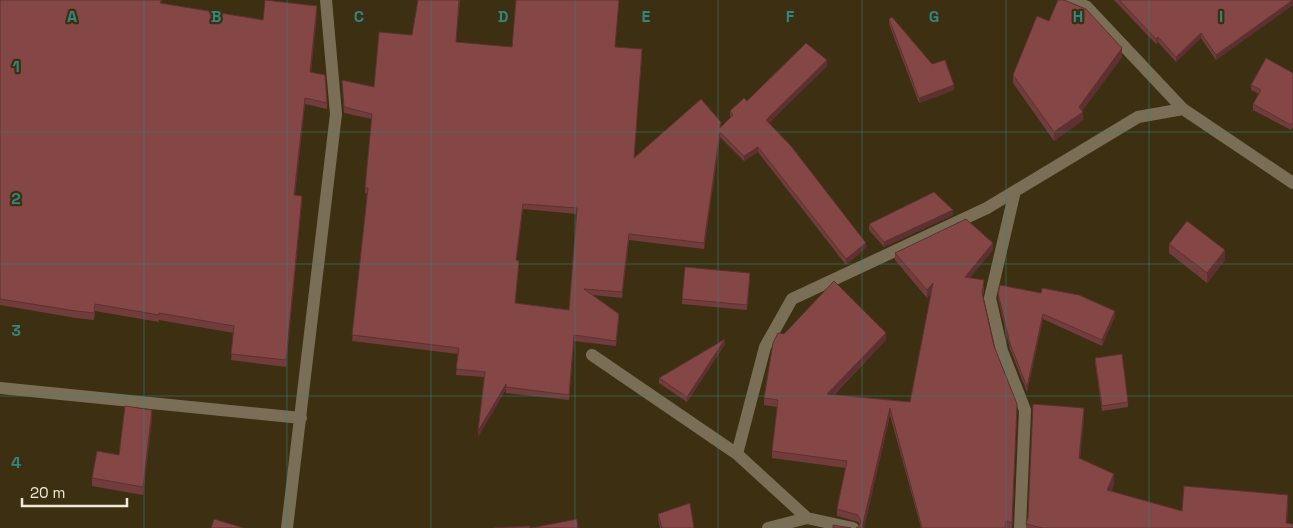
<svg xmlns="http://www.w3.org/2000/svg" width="1293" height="528" font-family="'Space Grotesk',sans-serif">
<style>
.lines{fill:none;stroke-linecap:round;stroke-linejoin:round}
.minor{stroke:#7a6f56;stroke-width:12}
.wall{fill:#723c3c;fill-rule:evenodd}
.shaded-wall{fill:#5d3131}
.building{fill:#854646;stroke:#5d3131;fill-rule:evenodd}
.grid{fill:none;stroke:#31877e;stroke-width:1;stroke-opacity:0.55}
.grid-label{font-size:16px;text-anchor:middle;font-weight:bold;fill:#31877e;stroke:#3d2f12;stroke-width:4.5;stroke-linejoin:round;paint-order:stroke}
</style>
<rect width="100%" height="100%" fill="#3d2f12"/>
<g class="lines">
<path class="minor" d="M1072,0L1087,7L1183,109L1293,183
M1015,191L990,298L1002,351L1025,410L1020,528
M592,355L737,454L807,518
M0,388L301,418
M737,454L765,347L792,299L987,208L1138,117L1183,109
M287,528L336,114L326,0
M768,528L807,518L853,528"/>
</g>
<path class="wall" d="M0,0H162L161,3L263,20L317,12L311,72L327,103V109L305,104L295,195L302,202L286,367L231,360L234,333L159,320V322L95,311L94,320L76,318L0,305Z
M418,0H460L456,42L512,47H616L642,55L634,158L721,127L731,117L730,116V111L747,101L827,66L769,123L866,248L846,265L758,152L744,161L720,137L704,249L629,240L622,298L593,295L619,319L616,346L574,341L569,400L506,393V389L478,437L484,377L456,375L458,354L352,341L367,194L365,193V188L372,119L344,113L342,80L374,87L412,35ZM523,209L577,214L569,310L515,303L519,266L516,260Z
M1114,0H1293V5L1216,60L1201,38L1176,62L1158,42L1156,44Z
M889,19L954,90L919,103L889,24Z
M1049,21L1122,57L1082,111L1083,120L1054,141L1013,83V75Z
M1293,73V127L1291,130L1253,110V104L1259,94L1251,90V85Z
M953,215L884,247L869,230V224Z
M1169,244L1225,260L1207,283L1169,253Z
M993,250L970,277L984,287L983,296L994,346L1017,411L1012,528H921L890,415L864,528L860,525L858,522L837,516V509L846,468L772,458V451L777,407L764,405V398L886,340L834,395L910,402L932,292L927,298L895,260V253Z
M750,278L747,310L682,304V299Z
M998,293L1115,316L1102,346L1043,319L1027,392L1010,349L998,298Z
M725,344L687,402L659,383V378Z
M1095,358L1128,402V407L1102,411L1095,363Z
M152,418L143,495L92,486V478L119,455Z
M1084,418L1080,458L1114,484L1111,492L1182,511L1288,505L1287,523L1293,528H1026V524Z
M658,514L694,528H660L658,519Z"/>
<path class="shaded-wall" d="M1293,0V5L1216,60V55Z
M317,6V12L310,79V72Z
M1201,33V38L1176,62V57Z
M1158,37V42L1156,44V39Z
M1122,48V57L1080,114L1083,112V120L1054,141V132L1079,107Z
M827,60V66L766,126V120Z
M954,85V90L919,103V98Z
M305,98V104L294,201V195Z
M720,132V137L704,249V243Z
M758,147V152L744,161V156Z
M302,196V202L286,367V360Z
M523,204V209L516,266V260Z
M953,210V215L884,247V242Z
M629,234V240L622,298V292Z
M866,243V248L846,265V259Z
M993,243V250L965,284V277Z
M1225,250V260L1207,283V273Z
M933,283V291L927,298V290Z
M1115,311V316L1102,346V340Z
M619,314V319L616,346V341Z
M1043,314V319L1027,392V387Z
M886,333V340L827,401V394Z
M725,339V344L687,402V397Z
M506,384V389L478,437V431Z
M890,408V415L864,528H862Z
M1084,408V418L1079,468V458Z
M152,410V418L143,495V487Z
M1114,474V484L1107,501V490Z
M1288,495V505L1286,528Z"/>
<path class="building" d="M0,0H161L160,3L263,20L265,0L317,6L310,72L325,75L327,103L305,98L294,195L302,196L286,360L231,354L234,326L159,313V315L95,304L94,313L76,311L0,299Z
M418,0H459L456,42L512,47L516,0H619L615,47L642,49L634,158L701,99L721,122L720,128L733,115L730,111L744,98L747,101L806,43L827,60L766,120L791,146L866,243L846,259L758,147L744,156L720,132L704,243L629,234L622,292L584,289L619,314L616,341L574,335L569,395L506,387V384L478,431L485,372L456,369L459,348L352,335L368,188H365L372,114L344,107L342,80L374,87L379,32L412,35ZM523,204L577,208L569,310L515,303L519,261L516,260Z
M1058,0H1064L1086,9L1122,48L1079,107L1083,112L1054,132L1013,75L1037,16L1049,21Z
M1119,0H1293L1216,55L1201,33L1176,57L1158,37L1156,39Z
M892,17L932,64L945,60L954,85L919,98L889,19Z
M1266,58L1293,73V122L1291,125L1253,104L1261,90L1251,85Z
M934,192L953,210L884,242L869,224Z
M966,219L993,243L965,277L984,280L982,293L994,346L1017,404L1012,523L1006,521L1005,528H922L890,408L862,528H856L859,526L861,522L858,515L837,509L847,461L772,451L778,400L764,398L773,343L778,333L784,334L834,281L886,333L827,394L910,402L933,283L927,290L895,253Z
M1187,221L1225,250L1207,273L1169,244Z
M685,267L750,273L747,305L682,299Z
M1000,285L1041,293L1042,288L1079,295L1115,311L1102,340L1043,314L1027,387L1010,344L998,293Z
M725,339L687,397L659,378Z
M1122,354L1128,402L1102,406L1095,358Z
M1033,404L1084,408L1079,458L1114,474L1107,490L1182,511L1184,486L1288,495L1286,523L1293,524V528H1042L1026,524L1028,518Z
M125,406L152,410L143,487L92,478L97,451L119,455Z
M690,503L694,528H662L658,514Z
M214,519L244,528H211Z
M577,519L578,528H531Z
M833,525L851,528H833Z
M530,526V528H494Z"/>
<path class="grid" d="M144,0V528M287,0V528M431,0V528M575,0V528M718,0V528M862,0V528M1006,0V528M1149,0V528M0,132H1293M0,264H1293M0,396H1293"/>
<g class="grid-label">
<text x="72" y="22">A</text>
<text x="216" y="22">B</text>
<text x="359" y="22">C</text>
<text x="503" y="22">D</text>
<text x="646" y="22">E</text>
<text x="790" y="22">F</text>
<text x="934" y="22">G</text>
<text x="1078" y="22">H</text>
<text x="1221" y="22">I</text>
<text x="16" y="72">1</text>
<text x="16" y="204">2</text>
<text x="16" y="336">3</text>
<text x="16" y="468">4</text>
</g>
<path d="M22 498v8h105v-8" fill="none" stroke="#f1e9d8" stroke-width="2.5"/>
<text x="30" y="498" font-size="15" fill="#f1e9d8" stroke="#3d2f12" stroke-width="4" paint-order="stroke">20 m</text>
</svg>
